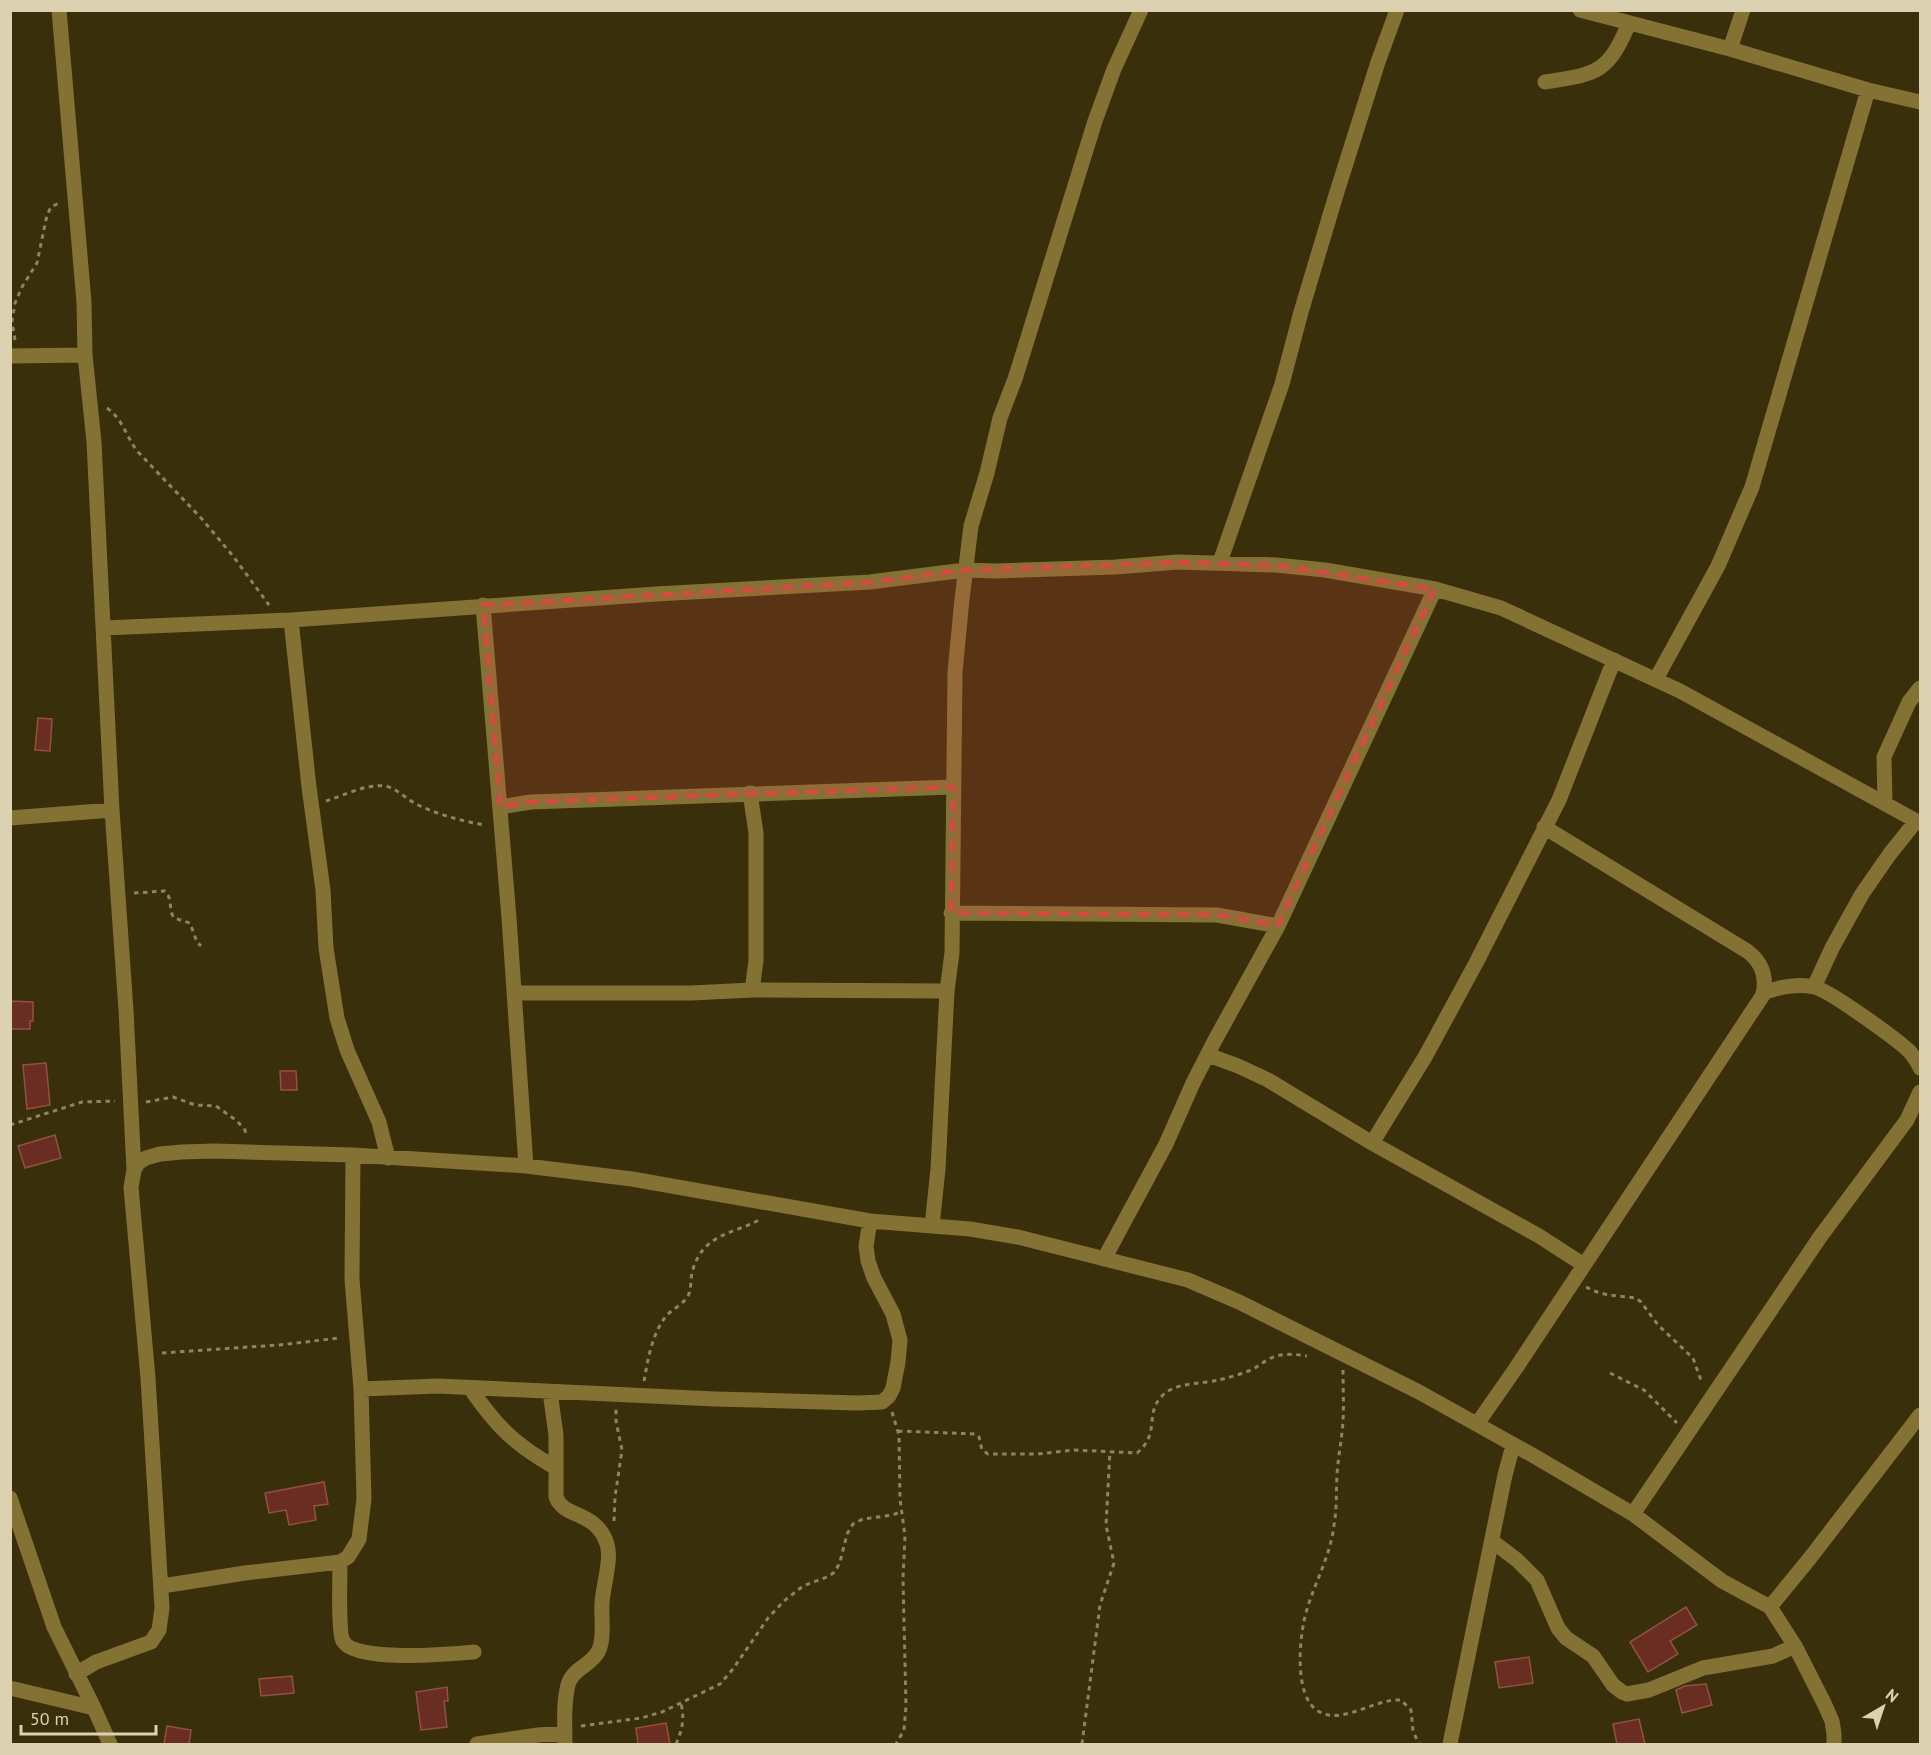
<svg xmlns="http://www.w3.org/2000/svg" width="1931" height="1755" font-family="'PT Sans',sans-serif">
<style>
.building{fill:#6a2d21;stroke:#925143;stroke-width:1.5}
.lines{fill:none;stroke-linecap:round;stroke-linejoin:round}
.path{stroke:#8e8461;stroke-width:3;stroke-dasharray:4.5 4.5;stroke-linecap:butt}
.minor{stroke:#847234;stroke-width:15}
.marked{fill:#d74a43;fill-opacity:0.2;stroke:#d74a43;stroke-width:4.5;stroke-dasharray:12 8;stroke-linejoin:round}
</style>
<rect width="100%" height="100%" fill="#392f0a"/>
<path class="building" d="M38,718L52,719L50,751L35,750Z
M10,1001L33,1002V1021H30V1029H10Z
M46,1063L50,1105L27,1109L23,1065Z
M280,1071H296L297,1090H281Z
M55,1135L61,1158L25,1168L18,1146Z
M324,1482L328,1504L314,1506L316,1520L289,1525L286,1510L269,1513L265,1493Z
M1686,1607L1697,1625L1670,1641L1678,1654L1648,1672L1630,1642Z
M1529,1657L1533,1683L1499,1688L1495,1662Z
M292,1676L294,1693L261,1696L259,1679Z
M1706,1684L1712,1705L1682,1713L1676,1690L1685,1686Z
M447,1687L448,1701H444L447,1727L421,1730L416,1692Z
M1639,1719L1645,1744H1617L1613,1724Z
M666,1723L670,1744H638L636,1728Z
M167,1726L191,1730L189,1744H164Z"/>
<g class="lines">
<path class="path" d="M15,340L12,321L15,303L22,287L37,263L47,215L51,207L61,202
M107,408C123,419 126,437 138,452L202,519L233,556L269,605
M326,801C345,795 365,784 385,786C397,788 407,800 418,805C439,815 462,821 485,825
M134,893L165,891C173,899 168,909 174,918L190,923L197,942L201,946
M146,1102L173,1097L195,1105L216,1106L237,1121L245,1130L246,1136
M10,1125L82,1102L115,1101
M1586,1287L1594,1291L1608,1295L1636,1298L1641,1302L1658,1325L1693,1358L1702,1383
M162,1353L278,1345L340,1338
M1343,1370C1343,1387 1344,1404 1343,1421C1342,1439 1338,1457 1337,1475C1336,1492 1337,1508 1334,1525C1330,1560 1311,1588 1304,1621C1299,1645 1295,1697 1318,1711C1341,1726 1375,1698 1401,1700L1411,1710L1413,1731L1419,1744
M1610,1373L1644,1390L1677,1423
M644,1381C648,1359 652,1333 667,1315C673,1309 683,1304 688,1296C692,1288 690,1277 693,1269C704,1233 734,1234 761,1219
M892,1412L899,1435L900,1499L905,1536L903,1578L906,1706L904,1730L896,1744
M898,1431L976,1434L979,1437L982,1450L988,1454H1038L1074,1450L1137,1453C1161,1433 1144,1414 1162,1396C1175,1382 1202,1384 1219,1380C1231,1377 1245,1373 1255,1368C1260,1365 1265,1361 1271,1358C1282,1353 1295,1354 1307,1356
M614,1521L615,1497L622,1450L616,1421V1409
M581,1726L641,1718L662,1712L720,1684L733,1669L768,1618L784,1601L803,1586L827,1577L835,1572L840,1562L847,1534L853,1524L863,1519L893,1515L902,1511
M676,1744C682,1730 685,1719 681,1704
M1082,1744L1100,1605L1114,1563L1106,1525L1110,1451"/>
<path class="minor" d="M59,10L84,302L85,355L94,442L112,810L126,1010L134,1170
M1580,10L1730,49L1868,90L1920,102
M1730,49L1743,10
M1545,82C1596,74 1608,74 1629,23
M10,356L85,355
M1220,562L1282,384L1301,312L1336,195L1378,62L1397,10
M483,605L509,918L526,1166
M291,620L309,787L323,890L326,948L337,1018L347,1050L379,1122L388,1158
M104,628L291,620L656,594L870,582L965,570L996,571L1115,567L1178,562L1276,565L1325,570L1435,589L1501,608L1680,691L1920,823
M1656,679L1718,566L1752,487L1868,90
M750,793L756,833V961L752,990
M1885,804L1884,757L1909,702L1920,688
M500,807L531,802L953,787
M10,818L112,810
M951,913L1217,915L1278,926
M1814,987L1832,948L1862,894L1889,855L1916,821
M514,993H691L752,990L947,991
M1763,993C1779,987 1797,983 1814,987C1829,990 1898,1040 1910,1052C1914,1057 1918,1062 1920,1068
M1208,1055L1238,1066L1268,1080L1372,1143L1539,1236L1584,1265
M1372,1143L1425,1057L1476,963L1559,800L1614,660
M932,1226L938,1169L947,991L952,953L955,672L962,599L971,526L987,473L1000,418L1015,379L1095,121L1114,69L1141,10
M1104,1259L1166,1144L1193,1083L1215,1040L1278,926L1435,589
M470,1388C497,1427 514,1444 556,1468
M361,1389L438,1386L715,1399L858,1403L882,1402L889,1396L893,1388L898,1362L900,1340L893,1314L874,1278L868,1261L866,1246L870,1221
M550,1392L556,1435V1497C564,1519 596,1510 607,1544C612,1560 603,1585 602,1603C601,1618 605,1638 598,1652C590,1666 572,1669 568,1685C563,1703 565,1726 565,1744
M1477,1424L1516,1368L1763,995C1767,977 1762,962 1747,951L1544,827
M10,1498L54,1627L94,1708L110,1744
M1633,1514L1820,1237L1907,1120L1920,1092
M1492,1541L1517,1560L1537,1580L1558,1628L1566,1638L1593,1656L1613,1685L1622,1692L1627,1694L1649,1690L1703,1668L1773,1656L1795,1646
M340,1562C340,1576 338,1632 343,1641C354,1663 451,1654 474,1652
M162,1586L245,1573L340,1562L348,1557L359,1539L364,1499L361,1389L352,1279L353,1155
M1770,1607L1810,1558L1920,1415
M76,1674L96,1662L151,1642L159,1630L162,1608L148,1378L131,1187L134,1170L138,1163L146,1158L160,1154L182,1152L215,1151L353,1155L526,1166L632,1179L870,1221L970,1229L1018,1237L1188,1280L1239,1302L1419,1392L1534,1456L1633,1514L1722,1581L1770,1607L1795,1646L1824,1703L1832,1721L1834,1734V1744
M10,1688L94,1708
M477,1744L538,1735L565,1733
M1450,1744L1505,1475L1513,1445"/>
</g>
<path class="marked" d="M1178,562L1276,565L1435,589L1278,926L1217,915L951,913L953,787L531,802L500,807L483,605L870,582L965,570Z"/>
<rect width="1931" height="1755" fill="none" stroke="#dcd2b1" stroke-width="24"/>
<g transform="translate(1883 1707) rotate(39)" stroke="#392f0a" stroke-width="4.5" paint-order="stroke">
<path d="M0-4.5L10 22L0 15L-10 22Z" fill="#dcd2b1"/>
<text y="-9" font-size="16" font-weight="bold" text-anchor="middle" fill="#dcd2b1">N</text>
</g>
<path d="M21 1725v9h135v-9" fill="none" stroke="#dcd2b1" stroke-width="3"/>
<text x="30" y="1725" font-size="18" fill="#dcd2b1" stroke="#392f0a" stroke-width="4.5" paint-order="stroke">50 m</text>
</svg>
